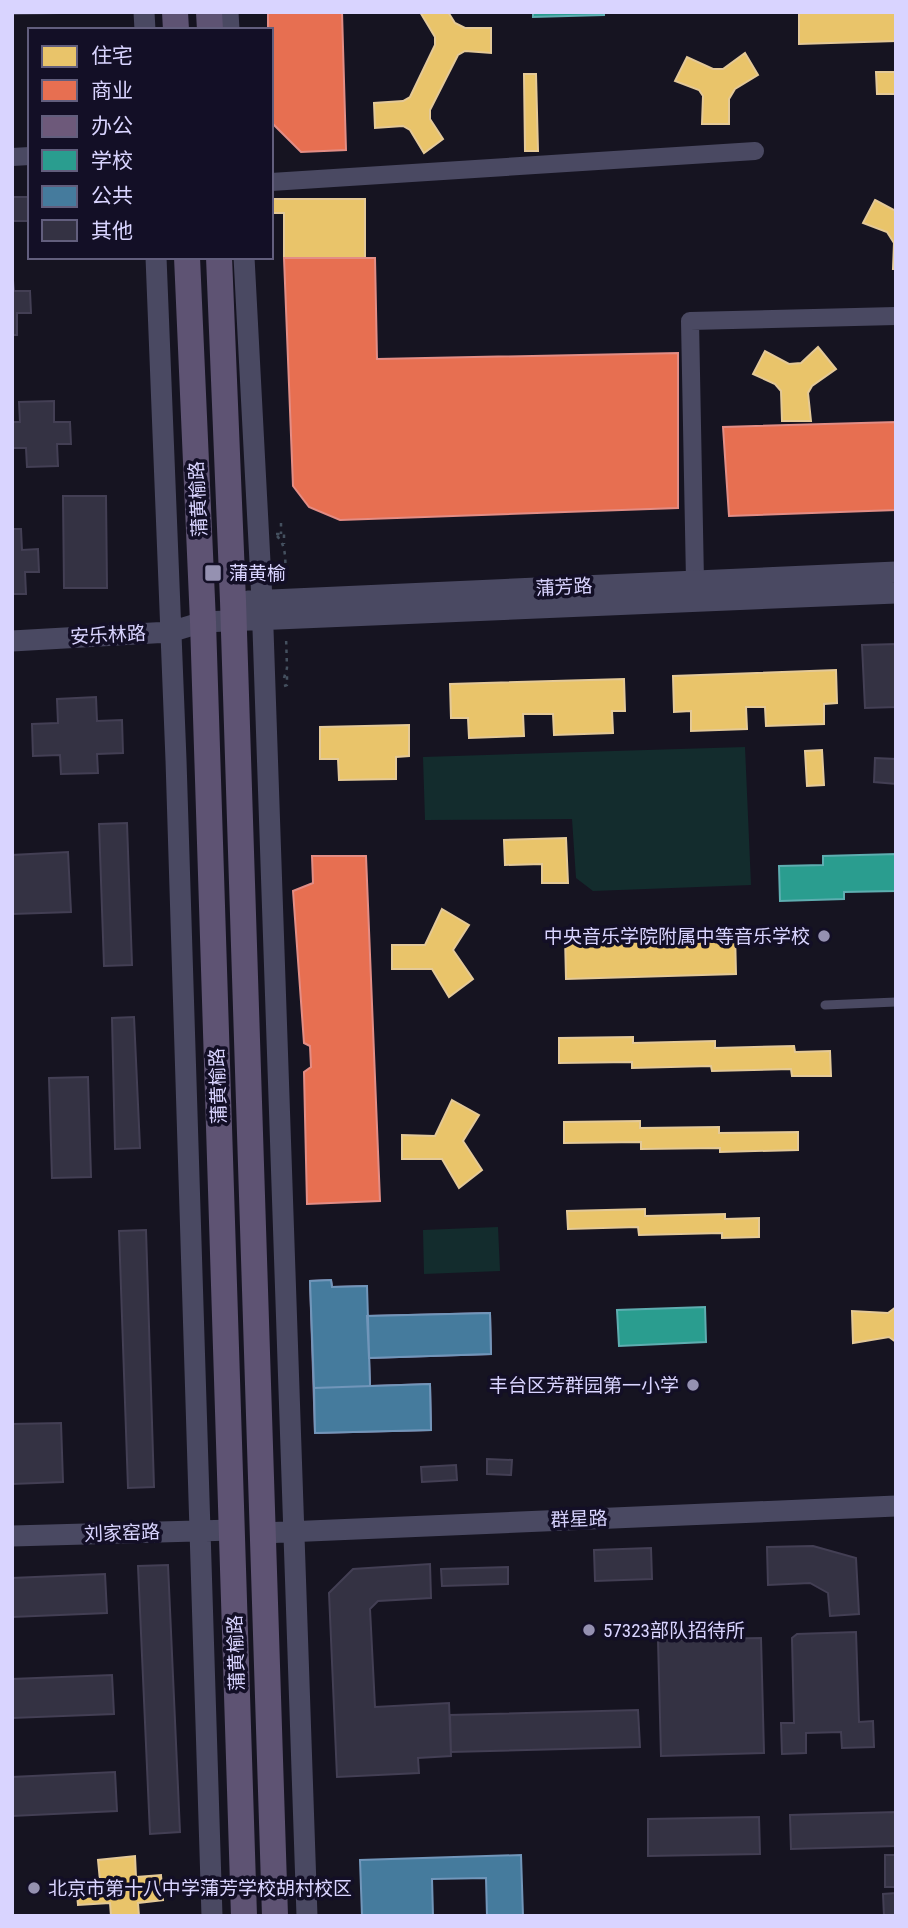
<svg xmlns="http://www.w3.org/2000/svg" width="908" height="1928" font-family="'Roboto Condensed','Noto Sans SC',sans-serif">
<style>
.green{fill:#132c2d}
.homes{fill:#e9c46a;stroke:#e4c997;stroke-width:2}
.shops{fill:#e76f51;stroke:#e38d85;stroke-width:2}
.offices{fill:#6d597a;stroke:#8d7ea2;stroke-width:2}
.schools{fill:#2a9d8f;stroke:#5eaeb1;stroke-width:2}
.public{fill:#457b9d;stroke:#7196ba;stroke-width:2}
.building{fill:#343243;stroke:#433f54;stroke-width:2}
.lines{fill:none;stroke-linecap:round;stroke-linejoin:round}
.path{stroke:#44505f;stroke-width:2.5;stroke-dasharray:3.5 5;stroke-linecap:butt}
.service{stroke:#4a4962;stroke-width:9}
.minor{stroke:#4a4962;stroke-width:18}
.tertiary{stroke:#4a4962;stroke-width:21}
.primary{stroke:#5e5373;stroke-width:26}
.poi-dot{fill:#9591b1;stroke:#130f26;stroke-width:2.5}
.labels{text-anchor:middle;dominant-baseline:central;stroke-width:7;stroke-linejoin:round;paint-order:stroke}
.street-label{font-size:19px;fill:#d9d4ff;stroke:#130f26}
.poi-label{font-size:19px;fill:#d9d4ff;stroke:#130f26;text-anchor:start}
</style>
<rect width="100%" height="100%" fill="#161421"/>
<path class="green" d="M745,747L751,885L593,891L576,878L572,819L425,820L423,757Z
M498,1227L500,1271L424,1274L423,1230Z"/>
<path class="homes" d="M420,12H448L455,23L465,28H491V53L465,51L458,55L430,110V119L443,139L424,153L410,130L403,126L375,128L374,103L403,101L410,97L435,45V37Z
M799,12H896V41L799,44Z
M745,53L758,75L735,89L729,99V124H702L703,96L699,90L675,81L687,57L713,69H723Z
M876,72H896V94H877Z
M524,74H536L538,151H525Z
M271,199H365V258H284V213H271Z
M875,200L896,211V269H893L894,243L887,232L863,223Z
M818,347L836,369L812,386L808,393L811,421H782L781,391L775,384L753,374L765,351L789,364L801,363Z
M836,670L837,703L824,704V724L766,726L765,707H746L747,729L691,731V711L674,712L673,676Z
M624,679L625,711H612L613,733L554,735L553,714H523L524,736L469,738L468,718H451L450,684Z
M409,725V756L396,757V779L339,780L338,759H320V727Z
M822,750L824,785L807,786L805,751Z
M566,838L568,883H542V864L505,865L504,840Z
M442,909L469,925L453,950L473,979L449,997L432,969H392V945H425Z
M735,932L736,974L566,979L565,937Z
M633,1037V1043L715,1041V1048L794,1046L795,1052L830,1051L831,1076H792L791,1069L712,1071L711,1066L632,1068V1062L559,1063V1038Z
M452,1100L479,1115L463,1141L482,1170L459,1188L442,1159H402V1135L435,1136Z
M640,1121V1128L719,1127V1133L798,1132V1150L720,1152V1148L641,1149V1142L564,1143V1122Z
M645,1209V1216L725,1214V1219L759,1218V1237L722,1238V1233L639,1235L638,1227L568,1229L567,1211Z
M896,1307V1342L889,1337L853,1343L852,1311L888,1313Z
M135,1856L136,1877L161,1875L163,1900L138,1903L139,1916H111L110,1903L78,1905L76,1883L100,1881L98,1860Z"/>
<path class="shops" d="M268,12H342L346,150L301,152L272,123L271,30H268Z
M284,258H375L377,359L678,353V508L340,520L309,507L293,486Z
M896,422V510L729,516L723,427Z
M312,856H366L380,1201L307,1204L304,1072L311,1067L310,1046L304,1043L293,891L313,883Z"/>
<path class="offices" d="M331,1280L332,1287L367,1286V1316L490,1313L491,1354L369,1358L370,1386L430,1384L431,1430L315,1433L310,1281Z"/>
<path class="schools" d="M533,12H604V15L533,17Z
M896,854V891L844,892V899L780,901L779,866L823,865V856Z
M705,1307L706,1342L619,1346L617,1310Z"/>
<path class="public" d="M331,1280L332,1287L367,1286L370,1386L314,1388L310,1281Z
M490,1313L491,1354L369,1358L367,1316Z
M430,1384L431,1430L315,1433L314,1388Z
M521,1855L523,1916H487L486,1878L432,1879L433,1916H362L360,1860Z"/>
<path class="building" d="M12,12H61V13L12,14Z
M12,197H30V221H12Z
M12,270L14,291H30L31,313H17V335H12Z
M54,401V422H70L71,444H57L58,466L27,467L26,448H12V422H20L19,402Z
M63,496H106L107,588H64Z
M12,529H21L22,550L38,549L39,572H25L26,594H12Z
M896,644V707L865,708L862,645Z
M96,697L97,721L122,720L123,753L97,754L98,773L61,774L60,755L33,756L32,724L58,723L57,699Z
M875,758L896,759V784L874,782Z
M127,823L132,965L104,966L99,824Z
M68,852L71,912L12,914V855Z
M134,1017L140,1148L115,1149L112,1018Z
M88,1077L91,1177L52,1178L49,1078Z
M146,1230L154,1487L128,1488L119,1231Z
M61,1423L63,1482L12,1484V1424Z
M487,1459L512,1460L511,1475L487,1474Z
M456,1465L457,1480L422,1482L421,1467Z
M813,1546L856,1558L859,1614L830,1616L828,1593L810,1583L768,1585L767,1547Z
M651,1548L652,1579L595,1581L594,1550Z
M430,1564L431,1598L378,1601L370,1609L375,1707L449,1703L451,1756L418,1758L419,1773L337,1777L329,1593L353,1569Z
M168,1565L180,1832L150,1834L138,1566Z
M508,1567V1584L442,1586L441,1569Z
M105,1574L107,1613L12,1617V1578Z
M856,1632L859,1722L873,1721L874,1747L842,1748L841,1732L806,1733V1753L782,1754L781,1723H794L792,1638L797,1634Z
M761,1638L764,1753L661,1756L658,1640Z
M112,1675L114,1714L12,1718V1679Z
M638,1710L640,1747L451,1752L450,1715Z
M115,1772L117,1811L12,1816V1777Z
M896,1812V1846L791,1849L790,1815Z
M759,1817L760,1854L648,1856V1819Z
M885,1855H896V1887H885Z
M896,1893V1916H884L883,1894Z"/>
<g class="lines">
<path class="path" d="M281,523V534
M276,534H284V544
M277,536C288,547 285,566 285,580
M284,678L287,668L286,636
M284,686L287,685V674"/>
<path class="service" d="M825,1005L896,1002"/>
<path class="minor" d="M12,157L30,156
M271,182L755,151
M695,581L690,321L896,316"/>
<path class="tertiary" d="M144,12L145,30
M228,12L229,30
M156,257L176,760L212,1916
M244,257L262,600L307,1916
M248,601L896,572
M12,641L170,632L203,622L896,593
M262,1533L896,1506
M12,1536L233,1530"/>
<path class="primary" d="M175,12L176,30
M209,12L210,30
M187,257L203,622L244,1916
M219,257L233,601L275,1916"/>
</g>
<g class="poi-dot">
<rect x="204" y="564" width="18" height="18" rx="3.5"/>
<circle cx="824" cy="936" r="7"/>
<circle cx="693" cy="1385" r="7"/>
<circle cx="589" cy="1630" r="7"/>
<circle cx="34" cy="1888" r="7"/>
</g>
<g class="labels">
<g class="street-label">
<text transform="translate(198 499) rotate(-93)">蒲黄榆路</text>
<text transform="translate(564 587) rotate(-3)">蒲芳路</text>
<text transform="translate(108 635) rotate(-3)">安乐林路</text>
<text transform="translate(218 1086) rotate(-92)">蒲黄榆路</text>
<text transform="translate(579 1519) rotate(-2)">群星路</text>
<text transform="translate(122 1533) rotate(-2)">刘家窑路</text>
<text transform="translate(236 1653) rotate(-92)">蒲黄榆路</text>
</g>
<g class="poi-label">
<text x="229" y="573">蒲黄榆</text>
<text x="810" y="936" text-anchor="end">中央音乐学院附属中等音乐学校</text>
<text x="679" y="1385" text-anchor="end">丰台区芳群园第一小学</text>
<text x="603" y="1630">57323部队招待所</text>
<text x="48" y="1888">北京市第十八中学蒲芳学校胡村校区</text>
</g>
</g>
<rect width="908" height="1928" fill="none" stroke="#d9d4ff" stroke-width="28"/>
<rect x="28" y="28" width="245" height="231" fill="#130f26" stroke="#625e7d" stroke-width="2"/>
<rect x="42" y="46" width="35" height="21" fill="#e9c46a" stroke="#625e7d" stroke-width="2"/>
<text x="91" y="63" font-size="21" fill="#d9d4ff">住宅</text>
<rect x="42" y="80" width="35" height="21" fill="#e76f51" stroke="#625e7d" stroke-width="2"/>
<text x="91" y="98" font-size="21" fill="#d9d4ff">商业</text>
<rect x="42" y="116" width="35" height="21" fill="#6d597a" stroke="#625e7d" stroke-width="2"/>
<text x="91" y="133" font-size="21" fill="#d9d4ff">办公</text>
<rect x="42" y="150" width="35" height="21" fill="#2a9d8f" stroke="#625e7d" stroke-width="2"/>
<text x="91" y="168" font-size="21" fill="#d9d4ff">学校</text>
<rect x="42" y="186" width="35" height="21" fill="#457b9d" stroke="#625e7d" stroke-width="2"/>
<text x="91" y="203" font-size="21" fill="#d9d4ff">公共</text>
<rect x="42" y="220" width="35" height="21" fill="#343243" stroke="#625e7d" stroke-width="2"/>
<text x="91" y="238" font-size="21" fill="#d9d4ff">其他</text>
</svg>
